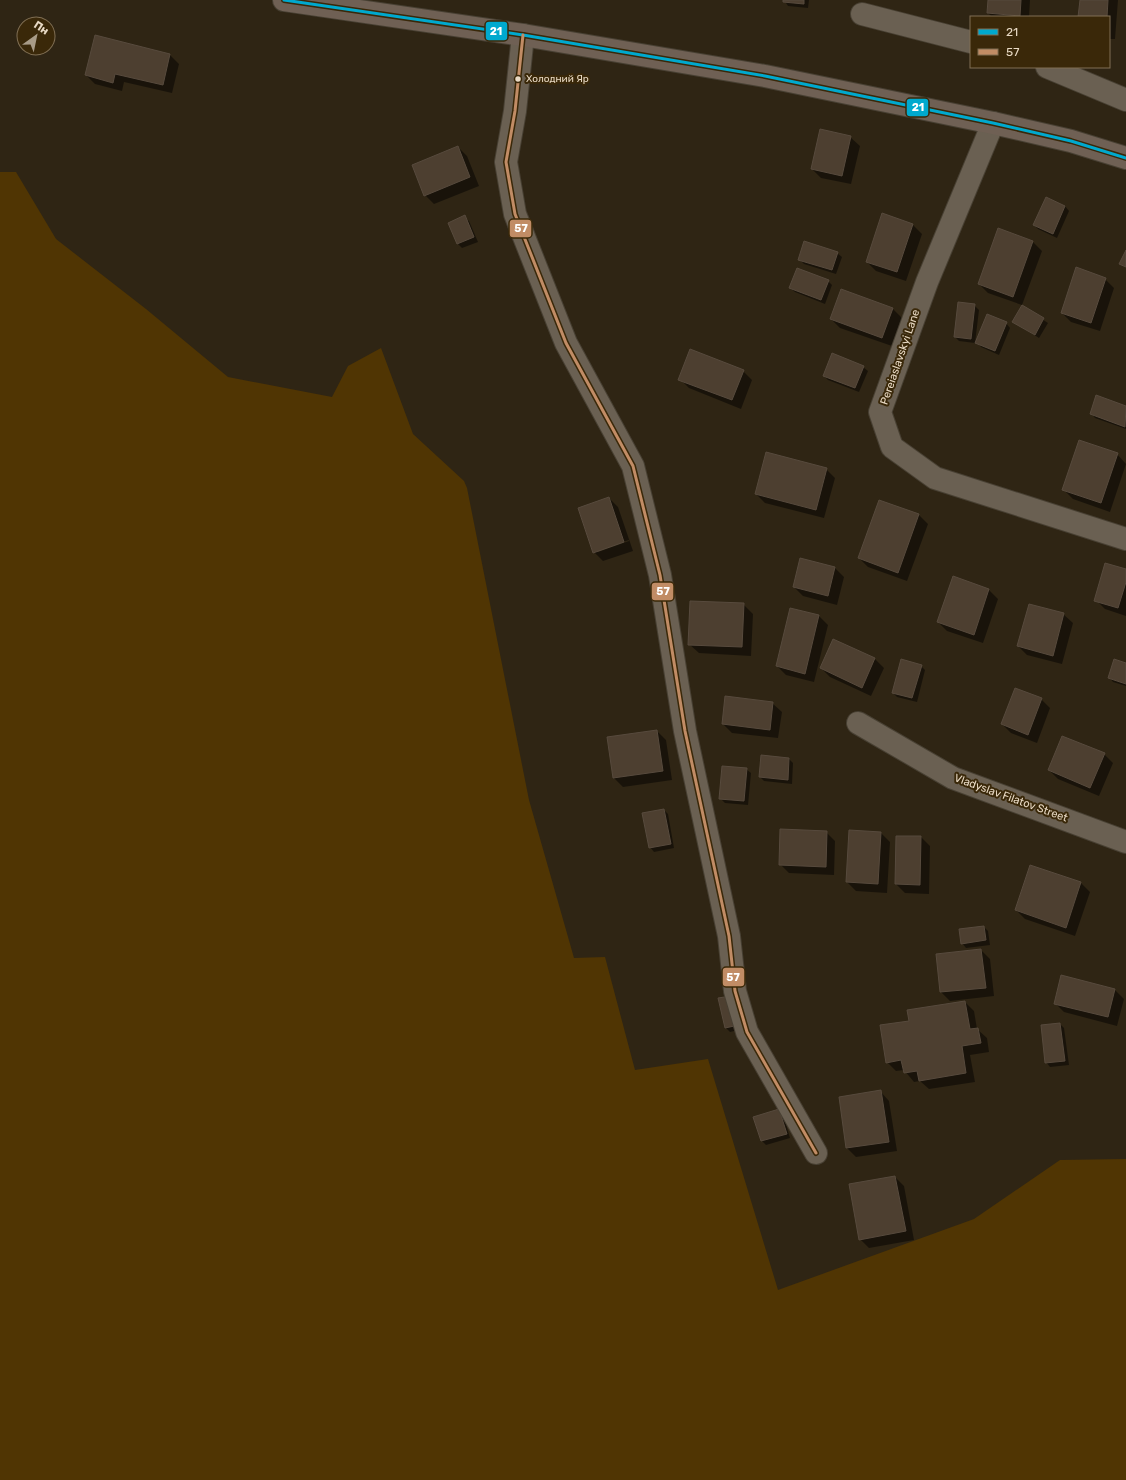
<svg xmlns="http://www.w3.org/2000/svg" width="1126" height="1480" font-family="Rubik,sans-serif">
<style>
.green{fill:#503503}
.shadow{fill:#0007;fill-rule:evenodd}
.building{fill:#4d3f30;stroke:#574a3d}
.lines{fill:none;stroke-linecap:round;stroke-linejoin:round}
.minor-casing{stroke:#484033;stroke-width:24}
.major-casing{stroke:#484033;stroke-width:24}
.minor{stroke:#6a6052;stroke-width:22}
.major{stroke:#6f6054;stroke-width:22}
.bus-1-casing{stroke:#3a2809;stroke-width:6}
.bus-2-casing{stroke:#3a2809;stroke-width:6}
.bus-1{stroke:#00a9ce;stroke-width:3}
.bus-2{stroke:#c18c65;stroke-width:3}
.bus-dot{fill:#e9dac5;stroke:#3a2809;stroke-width:1.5}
.labels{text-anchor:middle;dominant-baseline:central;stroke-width:4;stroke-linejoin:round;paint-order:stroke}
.bus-label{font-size:10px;fill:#e9dac5;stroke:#3a2809;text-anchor:start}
.street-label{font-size:11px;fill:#e9dac5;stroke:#3a2809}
.line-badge{stroke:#3a2809;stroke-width:1.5}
.badge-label{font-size:11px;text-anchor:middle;font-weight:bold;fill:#fff}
</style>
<rect width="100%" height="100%" fill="#2f2514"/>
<path class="green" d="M0,172H16L56,239L146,309L228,377L332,397L348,366L381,348L413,434L464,481L467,488L529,800L574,958L605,957L635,1070L708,1059L778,1290L974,1219L1060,1160L1126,1159V1480H0Z"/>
<path class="shadow" d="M784,0H809L808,8L788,6Z
M989,0H1030L1029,17H992L988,13Z
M1081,0H1118L1115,39H1109V17H1079Z
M170,55L179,64L172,93L124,82L122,91L95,84L86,75Z
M850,137L860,146L851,184L821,178L812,169Z
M458,147L467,156L479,186L434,204L425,195Z
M1065,206L1069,211L1057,238L1038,229L1034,225Z
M464,217L469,221L478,242L462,248L458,244L449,223Z
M913,225L922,234L906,281L876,271L867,262Z
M999,230L1033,242L1042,251L1022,305L988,293L979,284Z
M837,253L842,257L836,274L804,264L800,260Z
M1105,279L1114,288L1100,331L1071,322L1062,313Z
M828,281L832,285L825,304L795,292L790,288Z
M841,290L893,309L902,318L892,346L840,328L831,319Z
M974,305L979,310L975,343L959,341L955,337Z
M1023,307L1048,323L1039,338L1014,322Z
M1006,323L1010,328L999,355L981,347L977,342Z
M863,367L868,371L859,392L828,380L824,376Z
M743,371L752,380L741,409L689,388L680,379Z
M1097,396L1126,407V429L1095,418L1091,413Z
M1117,454L1126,464L1110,512L1073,499L1064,490Z
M826,469L835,478L824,518L765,503L756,494Z
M609,498L618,507L633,551L603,561L594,552ZM629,540V541L598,552V550Z
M880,501L919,515L928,524L907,581L868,567L859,558Z
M801,559L835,568L844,577L837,605L803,596L794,587Z
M1126,570V616L1105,609L1096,600Z
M989,590L998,599L983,643L947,631L938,622Z
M743,604L753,614L751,656L699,653L689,644Z
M1063,614L1073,623L1062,664L1027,655L1018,646Z
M819,616L828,625L814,682L786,675L777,666Z
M833,641L875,659L884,668L871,696L830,677L821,668Z
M1126,664V686L1113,682L1109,677Z
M921,666L925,670L917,702L897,697L893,693Z
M1041,699L1050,708L1037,743L1011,733L1002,724Z
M772,703L782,712L778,738L732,733L723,724Z
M657,731L666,740L672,780L623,787L614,778Z
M1104,754L1113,763L1099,796L1058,779L1049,770Z
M762,756L789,759L793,763L792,784L764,781L760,777Z
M746,769L751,773L748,805L725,803L720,798Z
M664,810L668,814L674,848L654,852L650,847Z
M850,831L881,833L890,842L887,893L856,891L847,882Z
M826,832L835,841L834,875L789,873L780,864Z
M921,837L930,846L929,894L905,893L896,884Z
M1031,866L1081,883L1090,892L1075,936L1025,919L1016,910Z
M984,927L988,931L990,945L966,948L962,943Z
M981,950L990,959L994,996L950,1001L941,992L937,955Z
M1115,990L1124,999L1117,1026L1064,1012L1055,1003Z
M719,999L742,1029L730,1032L726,1028Z
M965,1002L974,1011L977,1029L987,1038L989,1052L970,1055L975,1082L929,1089L920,1081L914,1082L904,1070L896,1071L887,1062L910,1022Z
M1060,1024L1064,1028L1069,1065L1050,1067L1046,1062L1042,1026Z
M880,1091L889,1101L897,1151L856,1157L847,1148Z
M778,1110L783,1114L790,1138L766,1145L762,1141L755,1117Z
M895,1177L904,1186L914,1240L869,1248L860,1239Z"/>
<path class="building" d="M783,0H804V4L783,2Z
M988,0H1021L1020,16L987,13Z
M1080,0H1108L1107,17H1078Z
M95,35L170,54L163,85L115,74L113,83L85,75Z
M820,129L851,136L842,176L811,169Z
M458,146L470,177L424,196L412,165Z
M1046,197L1065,206L1053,234L1033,225Z
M882,213L913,224L897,272L866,262Z
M465,215L474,237L457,244L448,223Z
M998,228L1033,241L1013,297L978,284Z
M804,241L838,252L832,270L798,260Z
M1126,250V267L1119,264Z
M1076,267L1106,278L1091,323L1061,313Z
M797,268L829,280L821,300L789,288Z
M841,289L893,308L882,338L830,319Z
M958,302L975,304L971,339L954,337Z
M1022,305L1044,318L1035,335L1012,322Z
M987,314L1007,322L995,351L975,343Z
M690,349L744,370L732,400L678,380Z
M832,353L864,366L855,388L823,376Z
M1096,395L1126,406L1125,427L1090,414Z
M1079,440L1118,453L1101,503L1062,490Z
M766,452L827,468L816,510L755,494Z
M609,497L624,542L593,553L578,508Z
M879,500L919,514L898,573L858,558Z
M800,558L835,567L828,596L793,587Z
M1105,563L1126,569V582L1118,608L1094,601Z
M953,576L989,589L974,635L937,622Z
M690,601L744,603L742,647L688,645Z
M1029,604L1064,613L1053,656L1017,646Z
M790,608L819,615L805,674L776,666Z
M833,639L875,658L862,688L820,668Z
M901,659L922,665L912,698L892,693Z
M1114,659L1126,663V684L1108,678Z
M1015,688L1042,698L1028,735L1001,724Z
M725,696L773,702L770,730L722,724Z
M657,730L663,771L613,778L607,737Z
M1062,736L1105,753L1090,788L1048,770Z
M761,755L789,758L788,780L759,777Z
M722,766L747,768L744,801L719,799Z
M664,809L671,844L649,848L642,813Z
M780,829L827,831L826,867L779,865Z
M849,830L881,832L878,884L846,882Z
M896,836H921L920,885L895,884Z
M1030,865L1081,882L1066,928L1015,910Z
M984,926L986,940L961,944L959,929Z
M981,949L986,988L940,992L936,954Z
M1061,975L1115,989L1108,1017L1054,1004Z
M731,996L739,1025L725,1028L718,998Z
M965,1001L970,1029L978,1028L981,1043L962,1046L966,1073L919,1081L917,1071L904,1073L901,1060L886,1063L880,1025L909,1021L907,1010Z
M1060,1023L1065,1061L1045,1063L1041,1025Z
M881,1090L889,1142L846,1148L839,1097Z
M779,1109L787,1134L761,1141L753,1117Z
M895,1176L906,1231L859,1240L849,1184Z"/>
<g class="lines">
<g class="minor-casing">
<path id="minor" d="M862,14L971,42
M523,35L515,111L506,162L515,214L566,343L633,466L660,575L685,731L729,936L735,991L747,1032L816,1153
M1047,67L1126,100
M993,123L927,282L880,412L892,447L935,478L1126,539
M858,723L953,778L1126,842"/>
</g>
<g class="major-casing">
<path id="major" d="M284,0L523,35L765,76L993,123L1071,141L1126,158"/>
</g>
<use href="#minor" class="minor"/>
<use href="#major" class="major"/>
<g class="bus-1-casing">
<path id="bus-1" d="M284,0L523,35L765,76L993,123L1071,141L1126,158"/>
</g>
<g class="bus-2-casing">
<path id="bus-2" d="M523,35L515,111L506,162L515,214L566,343L633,466L660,575L685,731L729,936L735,991L747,1032L816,1153"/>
</g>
<use href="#bus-1" class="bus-1"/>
<use href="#bus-2" class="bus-2"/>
</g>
<circle class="bus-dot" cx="518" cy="79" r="3.5"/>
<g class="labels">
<g class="bus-label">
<text x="526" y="79">Холодний Яр</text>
</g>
<g class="street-label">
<text transform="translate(900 357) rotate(-71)">Pereiaslavskyi Lane</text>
<text transform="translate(1011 798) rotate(20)">Vladyslav Filatov Street</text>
</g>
</g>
<g class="line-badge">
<rect x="485" y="21" width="23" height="20" rx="4" fill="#00a9ce"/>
<rect x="906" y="98" width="23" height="19" rx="4" fill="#00a9ce"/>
<rect x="509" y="219" width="23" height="19" rx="4" fill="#c18c65"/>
<rect x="651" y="582" width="23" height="19" rx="4" fill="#c18c65"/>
<rect x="722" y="967" width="23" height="20" rx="4" fill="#c18c65"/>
</g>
<g class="badge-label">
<text x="496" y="35">21</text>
<text x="918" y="111">21</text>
<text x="521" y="232">57</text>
<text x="663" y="595">57</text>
<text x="733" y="981">57</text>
</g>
<rect x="970" y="16" width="140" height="52" fill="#3a2809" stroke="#806f54"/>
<rect x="978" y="29" width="20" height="6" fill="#00a9ce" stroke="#806f54"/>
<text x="1006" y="36" font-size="12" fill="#e9dac5">21</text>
<rect x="978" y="49" width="20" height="6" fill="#c18c65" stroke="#806f54"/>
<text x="1006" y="56" font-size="12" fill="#e9dac5">57</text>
<g transform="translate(36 36) rotate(33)"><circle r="19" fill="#3a2809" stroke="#806f54"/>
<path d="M0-3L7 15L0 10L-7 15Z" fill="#a89b87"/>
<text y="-6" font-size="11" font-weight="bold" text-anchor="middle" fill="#e9dac5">Пн</text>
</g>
</svg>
